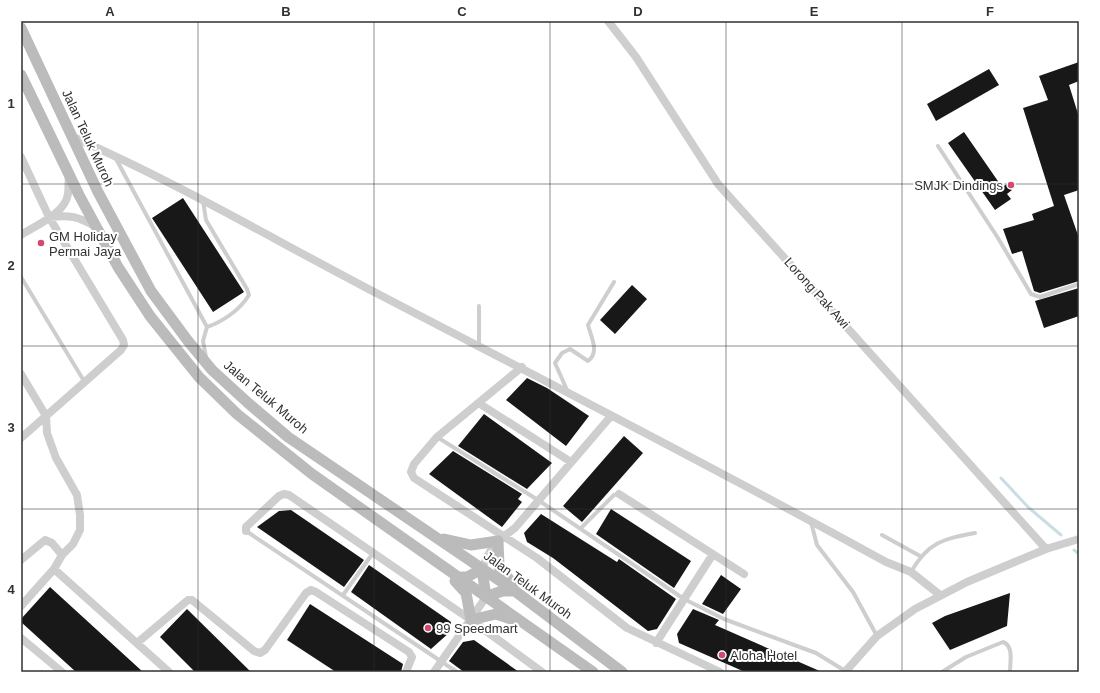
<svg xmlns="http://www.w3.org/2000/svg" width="1100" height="693" font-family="Helvetica,sans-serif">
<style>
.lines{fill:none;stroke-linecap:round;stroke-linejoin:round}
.stream{stroke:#c8dee3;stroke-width:3}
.building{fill:#181818}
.lane{stroke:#cecece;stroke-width:4}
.street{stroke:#cecece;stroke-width:8}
.secondary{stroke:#bbb;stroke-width:11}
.grid{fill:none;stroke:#313131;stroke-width:1;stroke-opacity:0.55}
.poi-dot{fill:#d14a6f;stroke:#fff;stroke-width:1.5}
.labels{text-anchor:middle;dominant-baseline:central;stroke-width:4;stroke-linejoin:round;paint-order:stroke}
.street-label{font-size:13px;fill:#313131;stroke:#fff}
.poi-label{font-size:13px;fill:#313131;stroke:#fff;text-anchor:start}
.neatline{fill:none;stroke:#313131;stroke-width:1.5}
.grid-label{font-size:13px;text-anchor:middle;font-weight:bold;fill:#313131}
</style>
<rect width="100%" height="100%" fill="#fff"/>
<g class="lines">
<path class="stream" d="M1001,478L1028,507L1061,535
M1074,550L1079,554"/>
</g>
<path class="building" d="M1079,62V81L1069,85L1079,117V190L1064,195L1079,238V281L1040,293L1034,291L1022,251L1012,254L1003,229L1034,220L1032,214L1054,206L1023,108L1048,100L1039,76Z
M989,69L999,85L936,121L927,104Z
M964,132L1002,187L1007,184L1012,190L1007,194L1011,199L995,210L948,143Z
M183,198L244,292L213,312L152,218Z
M632,285L647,299L615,334L600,320Z
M1079,288V316L1044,328L1035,301Z
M527,378L547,388L589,416L566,446L506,400Z
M484,414L552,463L527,489L458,446Z
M624,436L643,453L582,522L563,506Z
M453,451L522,494L518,499L522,502L502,527L429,474Z
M611,509L691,561L674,588L596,534Z
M291,510L364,560L344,587L257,527L279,511Z
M541,514L617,562L619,559L676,599L657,629L648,631L553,558L527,542L524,533Z
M369,565L451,622L450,632L431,649L351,592Z
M721,575L741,589L723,614L702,604Z
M50,587L143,672H76L21,622V619Z
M1010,593L1007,626L950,650L932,623L945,616Z
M310,604L403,664L401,672H336L287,640Z
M187,609L251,672H195L160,637Z
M693,609L719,620L715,625L822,672H745L679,643L677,634Z
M474,640L519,672H464L449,661L463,642Z"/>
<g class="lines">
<path class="lane" d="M938,146L998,238L1031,294L1040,297L1079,284
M115,157L207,327L203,341L206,357
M203,201L206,220L247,289L249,295C240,310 222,322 207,327
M21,277L84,381
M479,346V306
M567,390L555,363L562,353L570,349L588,361C600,352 591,337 588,325L614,282
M437,437L538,500L684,599L724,619L816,653L847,672
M811,522L817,545L853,592L877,636
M581,528L614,495L619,494
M246,531L457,672
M882,535L920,556
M911,572C928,542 943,539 975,533
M343,595L373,553
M942,672L966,657L1003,642C1014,646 1010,662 1010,672"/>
<path class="street" d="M608,21L636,57L718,184L1046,549
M73,137C178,183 278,242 380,295C549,383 719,470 886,562L911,572L940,595
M21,157L49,217L123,340L124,345L121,350L21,438
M49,217C70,215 78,216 96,227
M21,235C36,225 65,214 68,194C69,188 68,181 69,175
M522,367L437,437L414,464L411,472L414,478L537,558L627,628L720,672
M21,374L46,416L47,433L56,458L77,495L80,515V530L73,544L62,555L52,543L45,540L21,560
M480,404L571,462
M619,494L744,574
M246,531V527L279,496L284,494L289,495L471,620L542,672
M54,569L169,672
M482,569C490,547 497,541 515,528L611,416
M21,606L54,569L62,555
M21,638L62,672
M137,643L188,600H192L254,651L260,653L265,650L306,593L311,590L316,592L409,652L412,657L406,672
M656,643L713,554
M434,672L486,597
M845,672L877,636L915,609L967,582L1046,549L1079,539"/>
<path class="secondary" d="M21,28L98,192L151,291L188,341L212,370L247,402L288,437L515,591L622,672
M21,75L79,195L118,267L150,316L199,377L237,414L312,474L593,672
M444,539L471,545L498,541L499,567L513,584
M482,569L486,597
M457,577H467L482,569
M455,581L466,593L471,620L496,614L511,619
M486,597L502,591H515"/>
</g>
<path class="grid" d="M198,21V672M374,21V672M550,21V672M726,21V672M902,21V672M21,184H1079M21,346H1079M21,509H1079"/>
<g class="poi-dot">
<circle cx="1011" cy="185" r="4"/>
<circle cx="41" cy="243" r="4"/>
<circle cx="428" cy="628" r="4"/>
<circle cx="722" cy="655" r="4"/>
</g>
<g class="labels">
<g class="street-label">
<text transform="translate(88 138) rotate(65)">Jalan Teluk Muroh</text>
<text transform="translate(817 293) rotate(48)">Lorong Pak Awi</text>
<text transform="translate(266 397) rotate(40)">Jalan Teluk Muroh</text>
<text transform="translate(528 585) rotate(36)">Jalan Teluk Muroh</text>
</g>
<g class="poi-label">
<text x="1003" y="185" text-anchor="end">SMJK Dindings</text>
<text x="49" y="236">GM Holiday<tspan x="49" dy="15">Permai Jaya</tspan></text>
<text x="436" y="628">99 Speedmart</text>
<text x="730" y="655">Aloha Hotel</text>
</g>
</g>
<rect width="1100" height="693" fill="none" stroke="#ffffff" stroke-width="44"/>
<rect x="22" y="22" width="1056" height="649" class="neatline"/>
<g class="grid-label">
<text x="110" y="16">A</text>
<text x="286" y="16">B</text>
<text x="462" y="16">C</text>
<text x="638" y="16">D</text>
<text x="814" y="16">E</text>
<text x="990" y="16">F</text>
<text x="11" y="108">1</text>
<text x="11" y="270">2</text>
<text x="11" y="432">3</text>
<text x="11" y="594">4</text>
</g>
</svg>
